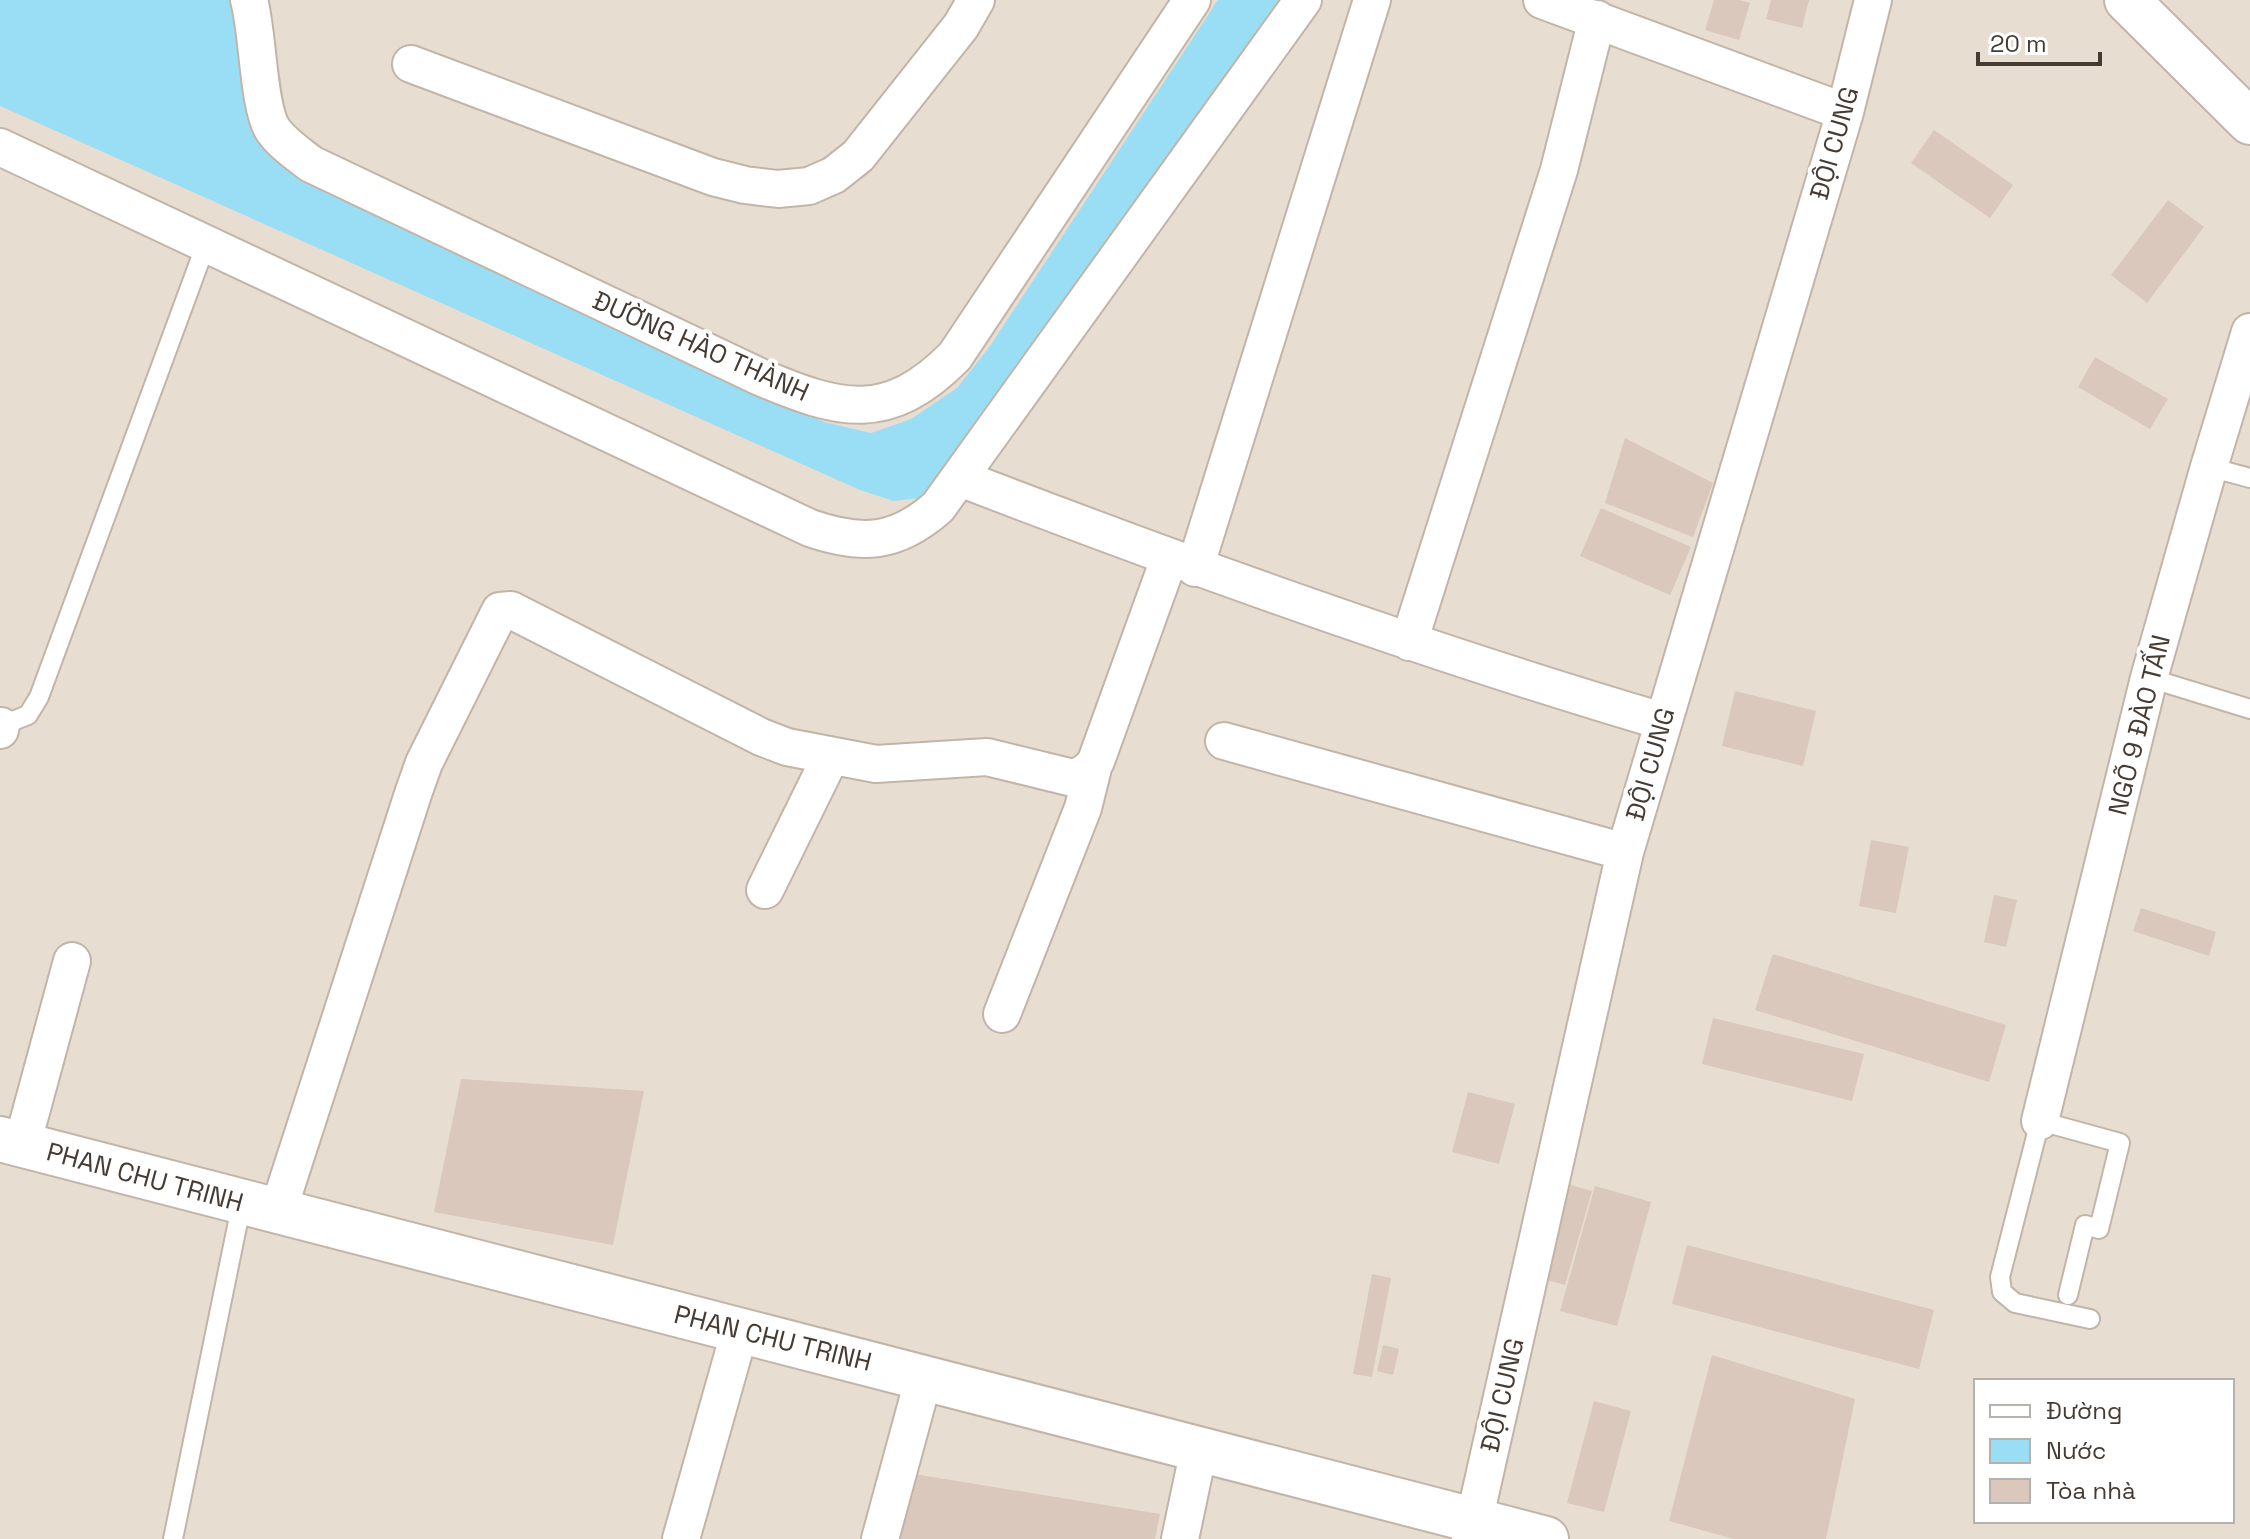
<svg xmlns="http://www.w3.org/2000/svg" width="2250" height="1539" font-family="'Space Grotesk',sans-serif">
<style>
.residential{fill:#e8ddd1;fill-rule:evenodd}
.water{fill:#9adef6}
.building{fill:#d9c8bb}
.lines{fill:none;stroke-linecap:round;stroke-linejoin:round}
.service-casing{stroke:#c2b5a8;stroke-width:22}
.minor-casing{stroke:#c2b5a8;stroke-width:40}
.tertiary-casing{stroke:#c2b5a8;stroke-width:48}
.service{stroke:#fff;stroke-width:18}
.minor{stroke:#fff;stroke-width:36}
.tertiary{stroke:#fff;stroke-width:44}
.labels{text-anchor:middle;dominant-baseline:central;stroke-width:8;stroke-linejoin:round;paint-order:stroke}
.street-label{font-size:26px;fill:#453b33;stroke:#fff}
</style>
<rect width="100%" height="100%" fill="#f3ece3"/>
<path class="residential" d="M0,0H2250V1539H0ZM1976,1381H2232V1521H1976Z"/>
<path class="water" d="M0,0H232L237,14L245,107L259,142L288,168L824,422L871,433L911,419L957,388L990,346L1218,0H1283L927,497L894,501L860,490L0,106Z"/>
<path class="building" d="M1714,0H1739L1750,3L1739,40L1705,30Z
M1771,0H1809L1802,28L1766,19Z
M1934,130L2013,185L1990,218L1911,163Z
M2168,200L2204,227L2147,303L2111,275Z
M2095,357L2168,399L2150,429L2078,387Z
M1625,438L1713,483L1693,537L1605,503Z
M1601,508L1691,547L1670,595L1580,556Z
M1735,691L1816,711L1803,766L1722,746Z
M1871,840L1909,847L1896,913L1859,906Z
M1994,895L2017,900L2006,947L1984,942Z
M2141,908L2216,932L2209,956L2133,931Z
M1773,954L2006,1025L1989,1082L1755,1010Z
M1713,1018L1864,1054L1852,1101L1702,1064Z
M461,1079L644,1091L613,1245L434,1212Z
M1468,1092L1515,1104L1499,1164L1452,1152Z
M1570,1185L1592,1191L1565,1285L1543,1279Z
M1595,1186L1651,1202L1617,1326L1560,1311Z
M1687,1245L1934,1310L1919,1369L1672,1304Z
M1372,1274L1391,1278L1372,1377L1353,1374Z
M1383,1345L1399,1349L1393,1375L1377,1371Z
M1712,1355L1855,1399L1826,1539H1734L1669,1521Z
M1594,1401L1631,1411L1604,1512L1567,1503Z
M908,1473L1160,1514L1155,1539H896Z"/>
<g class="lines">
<g class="service-casing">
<path id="service" d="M2209,467L2250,478
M2149,678L2250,709
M0,726L28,715L39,697L206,244
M2068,1295L2085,1225L2099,1229L2120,1143L2040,1121L2000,1277L2002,1292L2015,1303L2090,1319
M173,1539L242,1202"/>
</g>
<g class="minor-casing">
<path id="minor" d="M249,0C258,31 258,108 273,130C283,144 298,154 311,164L760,377C840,411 888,424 955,356L1192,0
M1542,0L1845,112
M411,64L713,177L745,185L778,189L809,186L834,175L858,156L961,26L976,0
M0,147L810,528C862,546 896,544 938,507L1303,0
M960,478C1191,567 1424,651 1662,721
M1195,568L1372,0
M1409,642L1559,170L1597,19
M0,730L1,726
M1224,741L1625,852
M765,890L831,756
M1002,1014L1083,808L1093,768
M2040,1121L2149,678L2209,467L2250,332
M22,1145L72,961
M278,1211L414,791L424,763L500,611L511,610L761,737L787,747L876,764L987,757L1073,778C1083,775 1091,770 1096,761L1169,559
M681,1539L740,1330
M880,1539L924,1377
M1180,1539L1199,1449
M1470,1539L1625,852L1845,112L1873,0"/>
</g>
<g class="tertiary-casing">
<path id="tertiary" d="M2127,0L2250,122
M0,1139L1546,1539"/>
</g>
<use href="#service" class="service"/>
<use href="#minor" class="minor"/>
<use href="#tertiary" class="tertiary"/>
</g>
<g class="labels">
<g class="street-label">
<text transform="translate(1834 143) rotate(-74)">ĐỘI CUNG</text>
<text transform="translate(701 346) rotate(24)">ĐƯỜNG HÀO THÀNH</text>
<text transform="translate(2139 725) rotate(-76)">NGÕ 9 ĐÀO TẤN</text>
<text transform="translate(1650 764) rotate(-74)">ĐỘI CUNG</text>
<text transform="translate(145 1177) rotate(15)">PHAN CHU TRINH</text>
<text transform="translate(773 1338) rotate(14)">PHAN CHU TRINH</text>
<text transform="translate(1502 1395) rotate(-77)">ĐỘI CUNG</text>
</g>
</g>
<rect x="1974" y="1379" width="260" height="144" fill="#ffffff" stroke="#b5b1ad" stroke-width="2"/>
<rect x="1990" y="1405" width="40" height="12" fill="#ffffff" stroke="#b5b1ad" stroke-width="2"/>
<text x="2046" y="1419" font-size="24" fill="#453b33">Đường</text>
<rect x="1990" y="1439" width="40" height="24" fill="#9adef6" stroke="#b5b1ad" stroke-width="2"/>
<text x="2046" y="1459" font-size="24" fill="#453b33">Nước</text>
<rect x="1990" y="1479" width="40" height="24" fill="#d9c8bb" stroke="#b5b1ad" stroke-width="2"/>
<text x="2046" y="1499" font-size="24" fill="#453b33">Tòa nhà</text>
<path d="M1978 52v12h122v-12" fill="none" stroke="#453b33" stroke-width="4"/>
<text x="1990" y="52" font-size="24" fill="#453b33" stroke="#ffffff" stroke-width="6" paint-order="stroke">20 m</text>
</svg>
